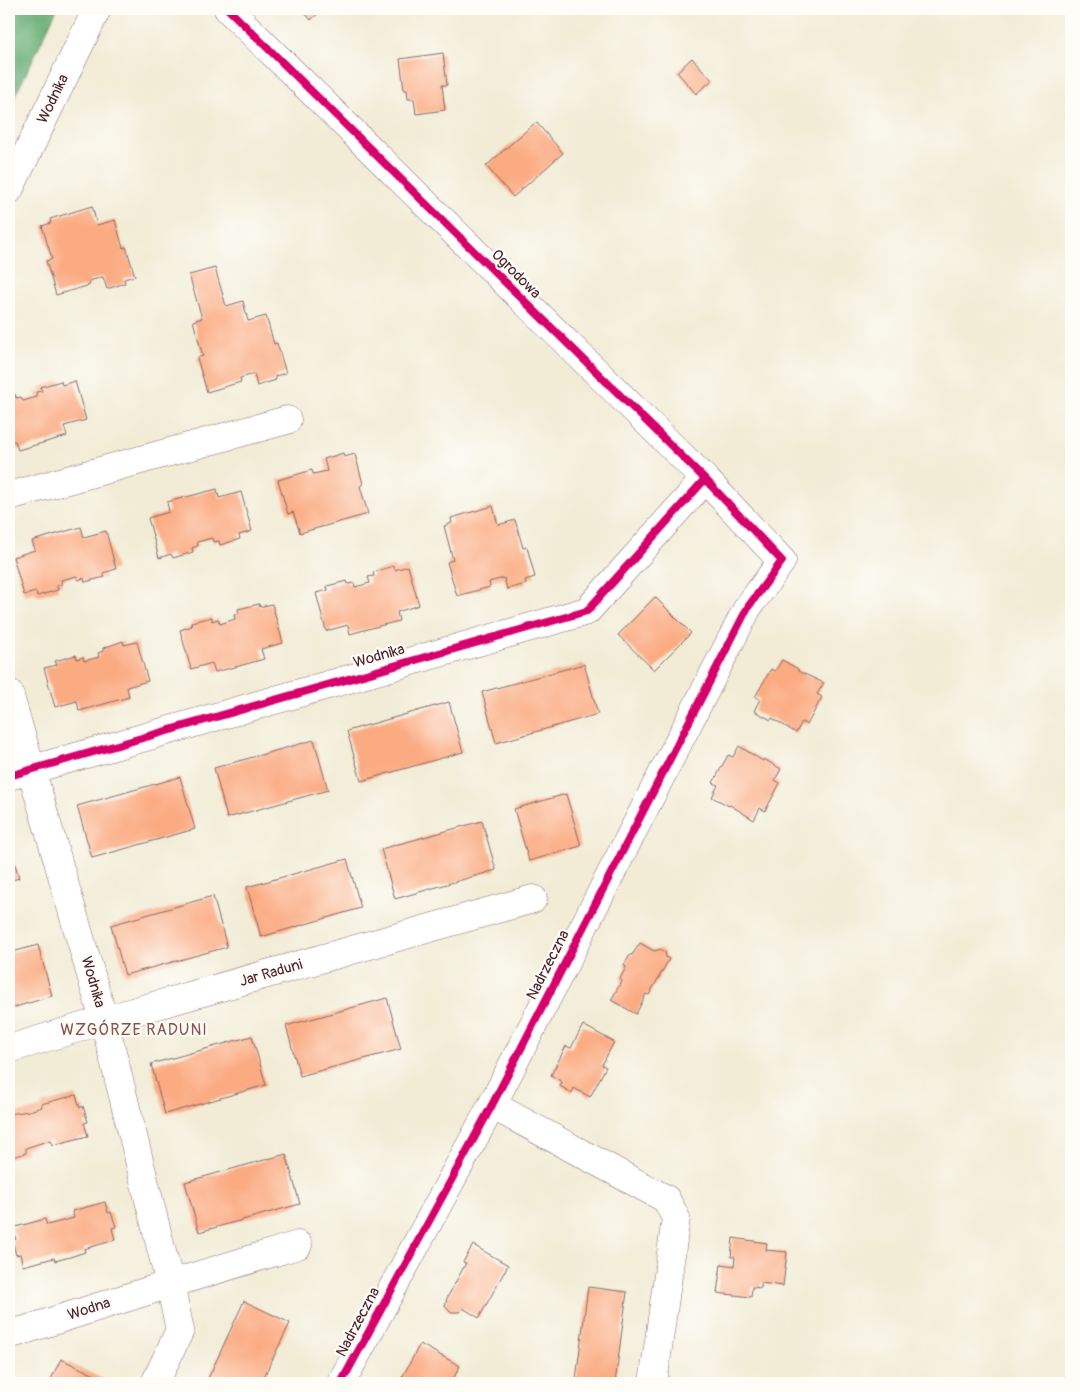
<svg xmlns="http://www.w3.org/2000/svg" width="1080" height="1392" font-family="Pangolin,sans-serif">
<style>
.forest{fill:#65ac72;stroke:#58664e}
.building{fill:#fbab82}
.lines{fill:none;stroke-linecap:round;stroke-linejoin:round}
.street-casing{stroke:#856767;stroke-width:29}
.street{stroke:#fff;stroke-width:28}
.cycleway-casing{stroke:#fdfcf7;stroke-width:11}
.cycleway{stroke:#d6006c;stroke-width:8}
.labels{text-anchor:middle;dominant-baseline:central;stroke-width:4.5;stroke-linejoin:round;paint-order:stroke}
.street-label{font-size:15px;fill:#4a1f2b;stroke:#fdfcf7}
.neighbourhood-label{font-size:16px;letter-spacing:1px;fill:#885049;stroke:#fdfcf7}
</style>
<rect width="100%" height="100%" fill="#fdfcf7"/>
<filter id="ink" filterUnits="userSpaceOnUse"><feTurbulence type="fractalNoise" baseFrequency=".02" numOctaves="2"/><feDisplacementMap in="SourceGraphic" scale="10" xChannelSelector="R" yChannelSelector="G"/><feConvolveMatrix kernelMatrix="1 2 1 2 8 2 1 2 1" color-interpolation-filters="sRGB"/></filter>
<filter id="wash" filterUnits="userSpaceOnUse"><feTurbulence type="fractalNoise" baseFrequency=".0096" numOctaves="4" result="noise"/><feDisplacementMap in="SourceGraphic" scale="20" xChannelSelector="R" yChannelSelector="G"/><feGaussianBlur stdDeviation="1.12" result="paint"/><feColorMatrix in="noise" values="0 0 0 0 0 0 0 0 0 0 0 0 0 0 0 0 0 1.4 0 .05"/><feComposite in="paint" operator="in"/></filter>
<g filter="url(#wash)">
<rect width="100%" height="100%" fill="#f2ecd6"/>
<path class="forest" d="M9,9H57L9,109Z"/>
<g id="blocks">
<path class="building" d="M301,9H323L311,20Z
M443,53L447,85H442L445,110L416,114L414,99H408L407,90H404L400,59Z
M692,58L712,80L696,94L677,72Z
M536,122L563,153L513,197L486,166Z
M92,206L97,225L115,220L123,248L126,247L135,276L124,279L125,283L107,289L103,277L89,281L90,285L56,295L46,261L52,259L42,226L51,223L50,219Z
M215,268L226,306L243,301L248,321L266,316L274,344L277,343L286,373L275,376L276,380L257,386L254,374L240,378L241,382L207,392L197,358L203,356L193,321L202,318L189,275Z
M61,381L62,385L75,381L86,420L64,426L67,436L18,450L15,441L9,442V396L15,394L16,398L21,397L23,401L37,397L36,392L42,391L40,387Z
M343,453L344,457L355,454L363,484L360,486L368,514L300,533L293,512L288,514L278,480L312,470L313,474L327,471L324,459Z
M217,489L219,498L241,492L252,531L239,535L240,539L220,545L219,541L213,542L212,538L197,542L198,546L192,548L193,552L173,558L171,554L159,558L148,518L169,512L167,502Z
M493,506L498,525L515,520L523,548L527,547L535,577L525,580L526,584L507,589L504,578L489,582L490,587L457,596L447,562L453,560L444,526L452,523L451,518Z
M81,527L84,537L106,531L116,569L103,573L105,577L85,582L84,578L78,580L77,576L61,580L62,584L57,586L58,590L37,596L36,592L24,595L13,557L35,550L32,541Z
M394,566L395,570L408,566L419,605L397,612L399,621L375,627L350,634L348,625L326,631L316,593L328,590L327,586L347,581L348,584L354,583L355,587L370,583L368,577L374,576L373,572Z
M655,597L691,633L654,670L618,635Z
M259,604L260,607L272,604L283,643L261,649L264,659L239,666L215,672L212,663L191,669L180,630L192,626L191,622L212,617V621L218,619L220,624L235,619L234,615L239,613L238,609Z
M123,641L124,645L137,642L148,681L127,687L129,697L79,711L77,701L55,707L44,668L57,665L55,661L76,655L77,659L83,657L84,661L99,657L98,653L103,651V648Z
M782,660L798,669V671L824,683L817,694L822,697L807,725L802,722L796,733L772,718L771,720L754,711L760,699L755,697L771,669L775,671Z
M584,664L598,714L496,743L482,692Z
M449,702L463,752L361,781L347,731Z
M314,740L328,790L227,818L214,768Z
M739,746L763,761L764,759L781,769L775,780L780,783L765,811L760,808L754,820L730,805L729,806L712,797L718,785L713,783L728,755L733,757Z
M180,777L195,829L92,858L77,806Z
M566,794L581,846L529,861L514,809Z
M482,821L496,870L395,899L381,849Z
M9,843L19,878L9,881Z
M347,859L361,908L261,937L247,887Z
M213,896L227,947L125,975L111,925Z
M640,943L654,951L660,949L665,952L666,957L669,959L649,995L646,994L636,1014L611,1000L622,981L620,979L626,967L624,965L630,955H632Z
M38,945L52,996L9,1009V953Z
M387,998L401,1049L300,1076L286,1026Z
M583,1025L614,1042L602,1065L606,1067L590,1097L574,1088L572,1093L560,1086L562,1082L551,1075L566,1046L571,1048Z
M252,1036L266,1085L165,1114L151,1064Z
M76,1095L80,1108L83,1106L88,1122L84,1123L88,1136L53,1145L51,1140L38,1144L26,1148V1153L9,1158V1114L29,1111L42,1107L41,1104Z
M286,1154L300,1204L199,1232L185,1182Z
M105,1202L108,1213L111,1212L116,1227L112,1228L115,1240L84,1249L85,1252L70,1257L55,1261L54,1258L23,1266L20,1254L16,1255L12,1240L16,1239L12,1228L45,1219L47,1225L74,1218L72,1211Z
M733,1238L767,1243L766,1250L787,1252L783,1286L761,1283V1288L752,1287L751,1297L717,1293L721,1264L734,1266L735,1257H731Z
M473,1245L508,1265L479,1318L463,1308L459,1312H450L445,1306L447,1298L466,1263L463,1262Z
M588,1287L627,1292L615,1383L576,1379Z
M244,1301L290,1323L261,1383H206Z
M420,1344L460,1366L451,1383H399Z
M61,1359L105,1380L104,1383H49Z"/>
</g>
</g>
<g filter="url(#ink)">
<use href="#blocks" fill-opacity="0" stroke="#856767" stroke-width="1"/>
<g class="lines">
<g class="street-casing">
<path id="street" d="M228,9L705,479L782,561L748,607L492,1105L341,1383
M9,190L97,9
M9,496L287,420
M9,693L104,1020L170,1284L180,1330L155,1383
M9,776L587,611L705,479
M9,1049L104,1020L533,899
M492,1105L666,1199L676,1218L653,1383
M9,1335L170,1284L298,1245"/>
</g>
<use href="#street" class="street"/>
<g class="cycleway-casing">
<path id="cycleway" d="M228,9L705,479L782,561L748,607L492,1105L341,1383
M9,776L587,611L705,479"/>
</g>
<use href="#cycleway" class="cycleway"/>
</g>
</g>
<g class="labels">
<g class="street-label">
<text transform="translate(53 99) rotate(-64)">Wodnika</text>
<text transform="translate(516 274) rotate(45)">Ogrodowa</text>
<text transform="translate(379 656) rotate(-16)">Wodnika</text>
<text transform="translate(548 965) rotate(-63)">Nadrzeczna</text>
<text transform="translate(271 973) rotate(-16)">Jar Raduni</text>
<text transform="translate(93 982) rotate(74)">Wodnika</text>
<text transform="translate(89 1309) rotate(-18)">Wodna</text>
<text transform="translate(358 1322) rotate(-62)">Nadrzeczna</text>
</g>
<g class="neighbourhood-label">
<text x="134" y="1030">WZGÓRZE RADUNI</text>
</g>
</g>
<rect width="1080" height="1392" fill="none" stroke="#fdfcf7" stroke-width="30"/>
</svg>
